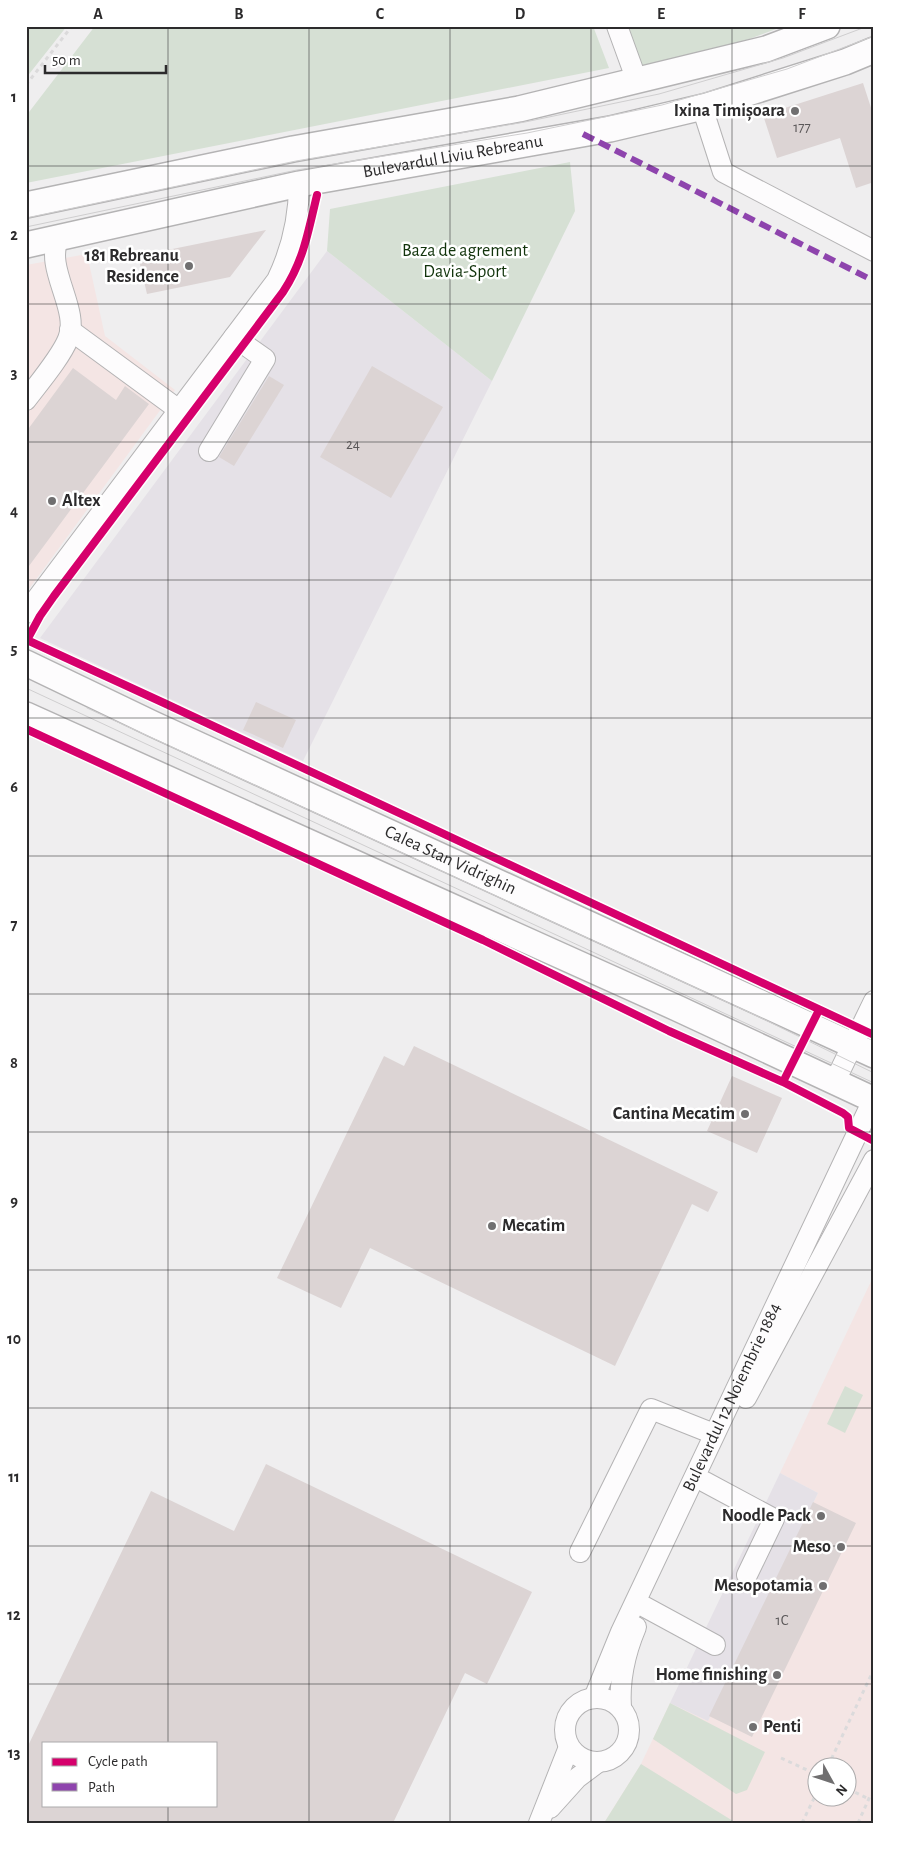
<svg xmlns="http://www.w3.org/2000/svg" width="900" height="1849" font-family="'Alegreya Sans',sans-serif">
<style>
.commercial{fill:#f4e5e4;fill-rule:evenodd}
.built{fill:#e5e1e7}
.green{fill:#d6e0d4}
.building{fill:#dcd4d4;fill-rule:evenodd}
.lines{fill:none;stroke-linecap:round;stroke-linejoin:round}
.minor-casing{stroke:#b4b3b4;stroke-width:22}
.major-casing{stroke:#b4b3b4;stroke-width:28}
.path{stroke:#dbdadb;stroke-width:3;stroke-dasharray:4 4;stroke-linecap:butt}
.minor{stroke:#fdfcfd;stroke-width:20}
.major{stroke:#fdfcfd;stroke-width:25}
.tram{stroke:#cfcecf;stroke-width:1}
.quiet{stroke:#8e44ad;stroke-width:6;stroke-dasharray:12 6;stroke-linecap:butt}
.cycleway-casing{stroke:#fff;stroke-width:11}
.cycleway{stroke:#d6006c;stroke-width:8}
.grid{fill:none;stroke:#2c2b2c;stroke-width:1;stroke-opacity:0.55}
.poi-dot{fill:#706f70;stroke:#fff;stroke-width:2}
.labels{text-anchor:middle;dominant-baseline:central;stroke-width:5;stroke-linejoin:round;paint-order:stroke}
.number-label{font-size:15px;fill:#5a5758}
.poi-label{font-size:18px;font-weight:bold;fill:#2c2b2c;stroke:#fff;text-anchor:end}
.street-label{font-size:18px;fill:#2c2b2c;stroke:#fff}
.park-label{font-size:18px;fill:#11330b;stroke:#fff}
.neatline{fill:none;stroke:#2c2b2c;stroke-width:2}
.grid-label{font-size:16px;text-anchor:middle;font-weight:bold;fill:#2c2b2c}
</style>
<rect width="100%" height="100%" fill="#efeeef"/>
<path class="commercial" d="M87,254L105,336L175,390L26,593V265Z
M874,1275V1823H604L641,1764L670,1703L708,1721L818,1493L780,1473ZM818,1766H848V1796H818Z"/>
<path class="built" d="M327,251L492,381L303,761L40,638Z
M780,1473L818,1493L708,1721L670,1703Z"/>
<path class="green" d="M26,26H67L26,78Z
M95,26H593L609,68L26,183V116Z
M613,26H784L637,81Z
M570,162L575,211L492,381L327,251L330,209Z
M845,1386L863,1395L845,1433L827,1424Z
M670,1703L765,1752L747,1790L736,1794L653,1739Z
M641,1764L733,1821L732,1823H604Z"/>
<path class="building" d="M863,83L874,117V182L856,188L840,138L777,158L763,115Z
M266,230L230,277L147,294L138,256Z
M372,366L443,407L391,498L320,457Z
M73,368L116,400L125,386L149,404L26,570V432Z
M269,376L284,385L234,466L219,457Z
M256,702L296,720L283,748L243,730Z
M414,1046L718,1192L708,1212L692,1204L615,1366L370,1248L341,1308L277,1278L384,1056L404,1066Z
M732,1076L782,1098L757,1153L707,1131Z
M266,1464L532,1592L487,1684L465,1673L393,1823H26V1750L151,1491L234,1531ZM44,1743H216V1805H44Z
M813,1502L856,1523L752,1737L709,1716Z"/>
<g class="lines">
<g class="minor-casing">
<g id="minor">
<path d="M617,26L637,81"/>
<path d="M702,107L723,172L874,251"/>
<path d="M70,330L179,410"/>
<path d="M26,400C38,384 61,357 68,339C81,310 43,267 59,238"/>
<path d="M209,451L265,359L234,337"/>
<path d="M26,613L277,280C292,249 299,218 299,184"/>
<path d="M835,1081L874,1001"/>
<path d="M746,1398L874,1160"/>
<path d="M705,1482L774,1519L747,1575"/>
<path d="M580,1552L651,1409L714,1434"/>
<path d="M645,1607L715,1645"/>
<circle cx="597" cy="1730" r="32"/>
<path id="s1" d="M594,1698L621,1632L874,1098"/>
<path d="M621,1708C619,1680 625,1653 636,1627"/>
<path d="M550,1808L577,1778L597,1763"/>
<path d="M539,1823L569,1747"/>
</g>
</g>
<g class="major-casing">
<g id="major">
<path d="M26,205L293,149L519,109L766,49L827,26"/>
<path id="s2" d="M26,245L299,184L610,129L707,106L845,62L874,50"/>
<path id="s3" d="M26,663L153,724L874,1055"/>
<path d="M26,715L679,1009L874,1100"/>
</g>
</g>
<path class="path" d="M26,85L72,26
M781,1758L818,1775
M828,1766L874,1669
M848,1789L869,1799
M802,1823L818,1790
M858,1823L871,1794L874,1795"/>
<use href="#minor" class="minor"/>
<use href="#major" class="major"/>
<path class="tram" d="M26,218L296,161L525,122L659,94L783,58L868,26
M26,227L297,170L527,133L662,105L787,69L874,36
M26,688L874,1083
M87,708L757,1016L874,1073"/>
<path class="quiet" d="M583,134L874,281"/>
<g class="cycleway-casing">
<path id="cycleway" d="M317,195C308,232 304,260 283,292L54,596L40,616L27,640L164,703L874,1035
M26,729L483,940L669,1031L783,1082L843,1113L848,1117L849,1128L874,1141
M783,1082L819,1010"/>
</g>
<use href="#cycleway" class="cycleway"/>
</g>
<path class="grid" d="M168,26V1743M309,26V1823M450,26V1823M591,26V1823M732,26V1823M26,166H874M26,304H874M26,442H874M26,580H874M26,718H874M26,856H874M26,994H874M26,1132H874M26,1270H874M26,1408H874M26,1546H874M26,1684H874M168,1805V1823"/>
<g class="poi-dot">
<circle cx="795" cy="111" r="5"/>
<circle cx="189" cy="266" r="5"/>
<circle cx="52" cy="501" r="5"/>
<circle cx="745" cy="1114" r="5"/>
<circle cx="492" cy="1226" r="5"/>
<circle cx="821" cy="1516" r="5"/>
<circle cx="841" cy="1547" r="5"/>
<circle cx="823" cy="1586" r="5"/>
<circle cx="777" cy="1675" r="5"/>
<circle cx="753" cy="1727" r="5"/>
</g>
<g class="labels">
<g class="number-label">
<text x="802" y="127">177</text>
<text x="353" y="444">24</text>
<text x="782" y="1620">1C</text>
</g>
<g class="poi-label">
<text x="785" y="111">Ixina Timișoara</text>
<text x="179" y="256">181 Rebreanu<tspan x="179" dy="21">Residence</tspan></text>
<text x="62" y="501" text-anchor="start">Altex</text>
<text x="735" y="1114">Cantina Mecatim</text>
<text x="502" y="1226" text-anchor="start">Mecatim</text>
<text x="811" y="1516">Noodle Pack</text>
<text x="831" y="1547">Meso</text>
<text x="813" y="1586">Mesopotamia</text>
<text x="767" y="1675">Home finishing</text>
<text x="763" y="1727" text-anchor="start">Penti</text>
</g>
<g class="street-label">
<text stroke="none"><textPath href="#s2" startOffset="436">Bulevardul Liviu Rebreanu</textPath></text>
<text stroke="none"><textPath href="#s3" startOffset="468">Calea Stan Vidrighin</textPath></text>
<text stroke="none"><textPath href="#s1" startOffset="331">Bulevardul 12 Noiembrie 1884</textPath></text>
</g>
<g class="park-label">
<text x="465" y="251">Baza de agrement<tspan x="465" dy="21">Davia-Sport</tspan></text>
</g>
</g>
<rect width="900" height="1849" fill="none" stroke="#ffffff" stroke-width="55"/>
<rect x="42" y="1742" width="175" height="65" fill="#ffffff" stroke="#abaaab"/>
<rect x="52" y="1758" width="25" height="8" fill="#d6006c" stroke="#abaaab"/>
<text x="88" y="1766" font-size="15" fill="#2c2b2c">Cycle path</text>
<rect x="52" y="1783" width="25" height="8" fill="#8e44ad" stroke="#abaaab"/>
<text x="88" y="1792" font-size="15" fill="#2c2b2c">Path</text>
<g transform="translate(832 1782) rotate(130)"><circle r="24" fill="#ffffff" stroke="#abaaab"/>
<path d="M0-4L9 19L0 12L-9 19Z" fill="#706f70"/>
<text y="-8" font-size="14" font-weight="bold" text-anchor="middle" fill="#2c2b2c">N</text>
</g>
<path d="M45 65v8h121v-8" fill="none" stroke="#2c2b2c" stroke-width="2.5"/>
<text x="52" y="65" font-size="15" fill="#2c2b2c" stroke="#ffffff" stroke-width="4" paint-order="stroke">50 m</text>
<rect x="28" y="28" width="844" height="1794" class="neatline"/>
<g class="grid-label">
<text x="98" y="19">A</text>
<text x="239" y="19">B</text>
<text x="380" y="19">C</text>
<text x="520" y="19">D</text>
<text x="661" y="19">E</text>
<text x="802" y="19">F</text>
<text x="14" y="102">1</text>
<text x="14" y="240">2</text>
<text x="14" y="378">3</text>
<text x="14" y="516">4</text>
<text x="14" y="654">5</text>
<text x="14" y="792">6</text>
<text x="14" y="930">7</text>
<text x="14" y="1068">8</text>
<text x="14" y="1206">9</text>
<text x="14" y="1344">10</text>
<text x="14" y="1482">11</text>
<text x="14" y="1620">12</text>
<text x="14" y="1758">13</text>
</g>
</svg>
